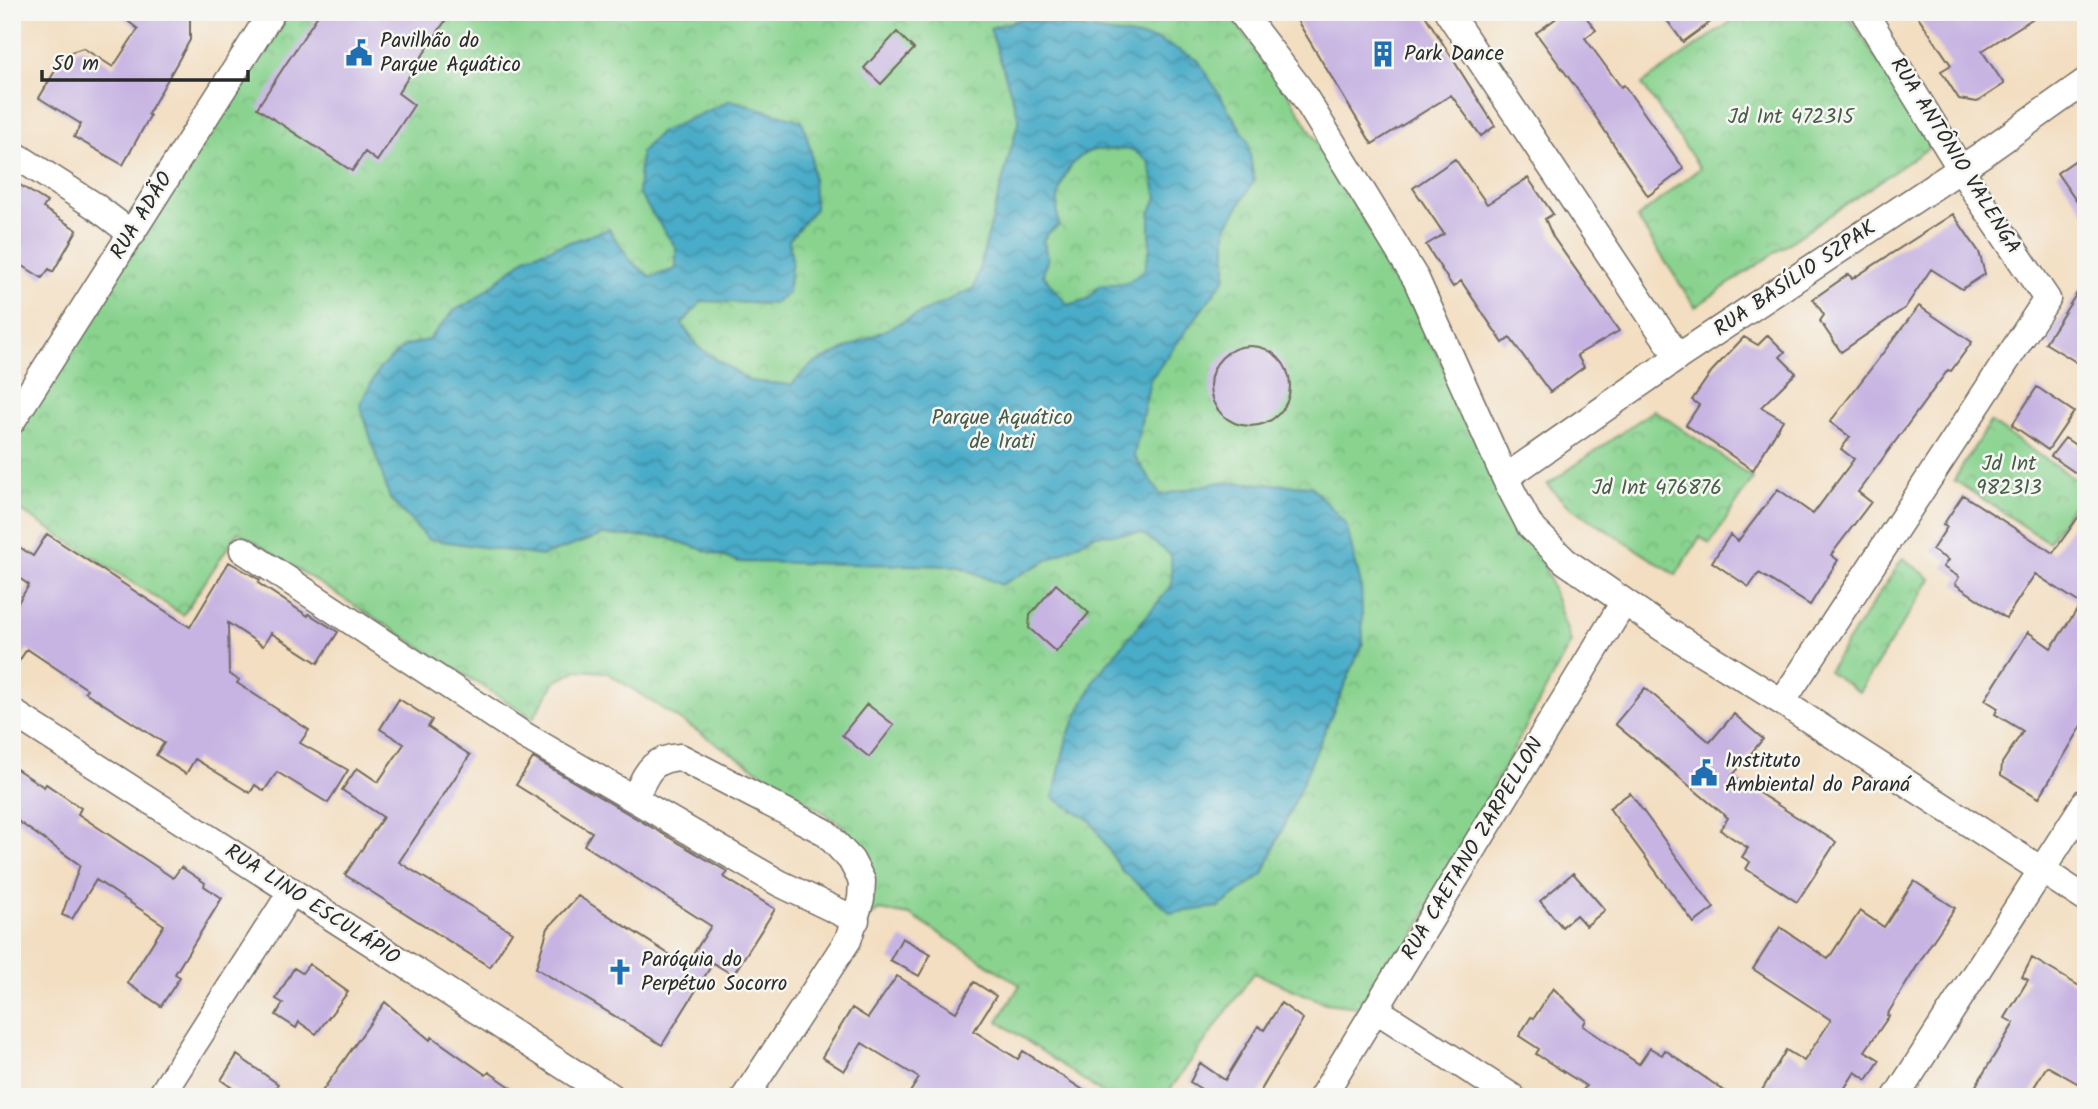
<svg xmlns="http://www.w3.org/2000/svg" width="2098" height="1109" font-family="Kalam,sans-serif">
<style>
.park{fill:url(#park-crowns);stroke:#5a7f5d;stroke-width:2}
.water{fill:url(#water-waves);stroke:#3a6c7a;stroke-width:2;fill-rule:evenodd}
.building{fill:#c7b4e2}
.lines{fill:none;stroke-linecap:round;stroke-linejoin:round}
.minor-casing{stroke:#716a60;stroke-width:29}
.minor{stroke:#fff;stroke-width:26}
.labels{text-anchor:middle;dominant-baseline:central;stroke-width:5;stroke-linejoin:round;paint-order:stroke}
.poi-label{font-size:21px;fill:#2b2b2b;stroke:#f6f6f2;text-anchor:start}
.park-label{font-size:21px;fill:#475d49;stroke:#f6f6f2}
.street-label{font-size:21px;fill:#2b2b2b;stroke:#f6f6f2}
</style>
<defs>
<pattern id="park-crowns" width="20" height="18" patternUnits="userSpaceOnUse" patternTransform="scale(1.75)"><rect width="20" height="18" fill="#89d38f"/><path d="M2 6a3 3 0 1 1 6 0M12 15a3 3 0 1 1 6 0" fill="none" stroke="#76b57c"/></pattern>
<pattern id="water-waves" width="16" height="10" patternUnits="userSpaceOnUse" patternTransform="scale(1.75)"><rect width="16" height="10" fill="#48acc8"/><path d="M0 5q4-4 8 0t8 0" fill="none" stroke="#3c8ca3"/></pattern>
</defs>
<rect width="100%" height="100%" fill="#f6f6f2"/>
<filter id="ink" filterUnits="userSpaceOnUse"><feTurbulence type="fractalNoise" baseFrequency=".0143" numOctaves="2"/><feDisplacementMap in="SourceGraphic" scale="14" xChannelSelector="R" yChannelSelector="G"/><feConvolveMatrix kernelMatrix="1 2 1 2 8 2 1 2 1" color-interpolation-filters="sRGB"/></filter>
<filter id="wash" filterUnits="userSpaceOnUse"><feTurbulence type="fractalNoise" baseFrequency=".00686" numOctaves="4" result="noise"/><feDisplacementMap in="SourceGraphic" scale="28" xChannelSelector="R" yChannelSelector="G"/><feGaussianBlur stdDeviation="1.57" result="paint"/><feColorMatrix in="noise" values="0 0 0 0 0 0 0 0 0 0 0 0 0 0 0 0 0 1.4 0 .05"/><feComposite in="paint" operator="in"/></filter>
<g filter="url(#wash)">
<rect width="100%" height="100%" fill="#f3dec1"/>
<path class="park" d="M276,12H1228L1288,93L1399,279L1546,570L1571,642L1375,1009L1325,1003L1254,973L1165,1097H1108L998,1021L1020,985L910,915L879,910L849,933L862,899L863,852L841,824L606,672L577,670L555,682L533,718L238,532L183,615L12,505V421Z
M1745,12H1846L1933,145L1695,307L1637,218L1700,168L1642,84Z
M1654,410L1753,478L1710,544L1700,537L1676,575L1566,504L1547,485Z
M1990,422L2085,486L2048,542L1954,480Z
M1903,558L1931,579L1859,692L1828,671Z"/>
<path class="water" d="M1021,19L1159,40L1198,60L1248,141L1254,181L1226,227V277L1150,380L1134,456L1161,495L1220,482L1311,486L1346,524L1361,585L1363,643L1263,874L1219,907L1171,913L1121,870L1091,821L1053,798L1067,737L1096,677L1172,585L1171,555L1141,533L1095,535L1001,585L959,566L739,562L668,538L603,535L542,556L428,539L390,499L360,404L379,369L404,346L428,340L455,310L473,301L528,256L609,229L631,261L651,277L676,269V248L638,193L641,152L659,133L731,100L802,121L811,151L815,209L789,240L792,261L788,292L773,304L702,301L682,324L698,347L750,381L791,385L811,365L974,288L1019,119L990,28ZM1133,150L1149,162L1157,197L1150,214V248L1144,270L1128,282L1099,286L1088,299L1068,305L1043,275L1048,257L1043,241L1047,234L1059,225C1054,199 1062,165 1088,152C1100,147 1120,150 1133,150Z"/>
<g id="blocks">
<path class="building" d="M116,12H190V40L148,114L150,116L123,165L74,137L81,124L39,98L65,54L83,48L113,67L138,29Z
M320,12H451L398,93L414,105L377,161L365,152L352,171L257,108Z
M1292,12H1423L1495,126L1481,136L1451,95L1372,144Z
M1565,12H1582L1596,30L1585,38L1621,87L1624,85L1684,169L1648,196L1577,89L1536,33Z
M1661,12H1724L1683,42Z
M1915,12H2043L1982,51L2004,84L1977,102L1959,99L1941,71L1951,65Z
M897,32L914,49L881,84L864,68Z
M2086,153V215L2057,173Z
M1455,159L1487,204L1528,178L1553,214L1545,219L1553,237L1619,331L1577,355L1584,367L1550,392L1510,338L1503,343L1461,281L1453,287L1426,245L1444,234L1413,188Z
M12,180L47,202L43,208L77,230L53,272L49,269L42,278L12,259Z
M1953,214L1979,252L1985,274L1962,289L1931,269L1905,308L1841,352L1820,321L1824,315L1813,299L1849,274L1852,279Z
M2086,279V368L2045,343Z
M1919,306L1972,342L1951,371L1948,370L1858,492L1871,502L1831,555L1838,560L1810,605L1759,573L1749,587L1712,562L1730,535L1738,541L1778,489L1813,514L1854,459L1841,449L1850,437L1830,422Z
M1768,335L1785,352L1780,357L1796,373L1761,407L1783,420L1753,470L1686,425L1699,405L1692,400L1712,371L1744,337L1758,345Z
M1210 386a40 40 0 1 1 80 0a40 40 0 1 1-80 0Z
M2037,387L2074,412L2048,450L2012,425Z
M2065,438L2086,452V480L2051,456Z
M1963,495L2053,553L2086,506V719L2039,798L2001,775L2002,763L2023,731L1995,714L1998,708L1985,700L2028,632L2051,648L2081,604L2035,574L2006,618L1955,584L1959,577L1943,567L1948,560L1932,550L1947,527L1943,525Z
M47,534L190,627L229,562L260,580L258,583L308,616L309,614L338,632L318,663L271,633L263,646L228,623L229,674L239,680L237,683L309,730L300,743L348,770L328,803L277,772L264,791L255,785L250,793L195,759L186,774L156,755L164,743L85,692L87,689L27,649L12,672V612L29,585L12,573V542L33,556Z
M1056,584L1089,613L1056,652L1029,628L1030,615Z
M1645,688L1710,742L1734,714L1763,739L1732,776L1836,842L1797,902L1746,869L1750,862L1742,857L1748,848L1720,830L1728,818L1615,724Z
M399,699L432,720L428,727L470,755L399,862L512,932L490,967L345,875L383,817L342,790L357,768L378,782L404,744L380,729Z
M867,704L894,725L869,757L842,735Z
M533,758L728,872L724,877L775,909L733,975L713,963L662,1045L536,968L548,928L578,896L686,965L711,926L584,845L592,832L516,785Z
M12,766L44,787L46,784L81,808L78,814L173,878L181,867L205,883L204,886L222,898L175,974L180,977L161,1006L127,983L164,925L96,880L72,919L62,915L80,865L12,817Z
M1630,793L1714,908L1694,923L1609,808Z
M1573,873L1605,910L1586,926L1576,915L1562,927L1540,901Z
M1914,881L1955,908L1930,945L1887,1015L1889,1016L1865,1051L1880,1060L1867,1080L1855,1072L1839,1097H1758L1786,1050L1804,1061L1831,1020L1753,969L1780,927L1828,959L1860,911L1884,927Z
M902,938L931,954L919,976L890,960Z
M2032,958L2086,990V1088L2047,1066L2028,1097H1969L2014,1023L2005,1018L2028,980L2022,977Z
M309,964L348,992L316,1034L299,1022L296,1028L276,1015L283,1003L276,999L294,968L302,973Z
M897,976L956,1012L974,982L996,996L974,1031L1018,1059L1023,1051L1094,1097H907L919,1078L862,1043L844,1071L822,1057L852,1008L868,1018Z
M1553,988L1586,1020L1583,1026L1639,1064L1650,1048L1662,1055L1665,1050L1733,1097H1578L1586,1086L1536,1054L1539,1049L1519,1036L1531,1017L1534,1018Z
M385,1002L430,1040L432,1037L486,1075L489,1072L525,1097H318Z
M1281,1003L1303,1019L1257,1097H1214L1190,1082L1200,1063L1225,1080L1258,1026L1264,1030Z
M237,1055L278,1084L268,1097H245L221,1080Z"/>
</g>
</g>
<g filter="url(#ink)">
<use href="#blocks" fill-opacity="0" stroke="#716a60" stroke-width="2"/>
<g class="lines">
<g class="minor-casing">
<path id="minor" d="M1241,12L1299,88L1416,279L1505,478L1530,526L1565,561L1664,629L1782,702L2086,899
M1448,12L1678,357
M12,153L95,206L132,234
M12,421L272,12
M1505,478L1678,357L1986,152L2086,81
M243,550L522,734L779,883L856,920
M1782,702L2047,299L1975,192L1864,12
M12,712L612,1097
M634,799C647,774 649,759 680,757L825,832L851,860L862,881L861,899L848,940L745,1097
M1375,1009L1512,1097
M160,1097L292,891
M1322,1097L1624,602
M1896,1097L2086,801"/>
</g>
<use href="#minor" class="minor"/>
</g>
</g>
<defs>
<g id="civic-bare" transform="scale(2.1)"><path d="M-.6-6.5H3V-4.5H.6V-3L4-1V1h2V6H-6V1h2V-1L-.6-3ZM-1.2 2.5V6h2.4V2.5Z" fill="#1f6fb2" stroke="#f6f6f2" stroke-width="2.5" paint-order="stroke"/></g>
<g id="building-bare" transform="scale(2.1)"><path d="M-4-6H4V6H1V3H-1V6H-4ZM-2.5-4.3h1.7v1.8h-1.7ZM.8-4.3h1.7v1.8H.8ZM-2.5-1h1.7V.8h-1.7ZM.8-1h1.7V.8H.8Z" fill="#1f6fb2" stroke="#f6f6f2" stroke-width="2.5" paint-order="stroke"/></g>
<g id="church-bare" transform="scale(2.1)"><path d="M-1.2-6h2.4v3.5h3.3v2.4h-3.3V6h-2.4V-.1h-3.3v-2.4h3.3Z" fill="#1f6fb2" stroke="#f6f6f2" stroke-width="2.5" paint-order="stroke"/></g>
</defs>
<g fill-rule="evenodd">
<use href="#civic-bare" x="359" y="53"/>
<use href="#building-bare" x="1383" y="54"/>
<use href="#civic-bare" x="1704" y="773"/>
<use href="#church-bare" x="620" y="972"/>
</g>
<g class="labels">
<g class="poi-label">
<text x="380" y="41">Pavilhão do<tspan x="380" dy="24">Parque Aquático</tspan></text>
<text x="1404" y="54">Park Dance</text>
<text x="1725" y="761">Instituto<tspan x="1725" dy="24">Ambiental do Paraná</tspan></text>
<text x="641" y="960">Paróquia do<tspan x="641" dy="24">Perpétuo Socorro</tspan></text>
</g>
<g class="park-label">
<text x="1791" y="117">Jd Int 472315</text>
<text x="1002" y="418">Parque Aquático<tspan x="1002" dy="24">de Irati</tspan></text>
<text x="2009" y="464">Jd Int<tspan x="2009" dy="24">982313</tspan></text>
<text x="1657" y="488">Jd Int 476876</text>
</g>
<g class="street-label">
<text transform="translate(1955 156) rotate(58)">RUA ANTÔNIO VALENGA</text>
<text transform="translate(142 216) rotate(-58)">RUA ADÃO</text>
<text transform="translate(1795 279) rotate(-34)">RUA BASÍLIO SZPAK</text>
<text transform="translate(1473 849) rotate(-59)">RUA CAETANO ZARPELLON</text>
<text transform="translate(312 905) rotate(33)">RUA LINO ESCULÁPIO</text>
</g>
</g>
<rect width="2098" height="1109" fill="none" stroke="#f6f6f2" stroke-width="42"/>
<path d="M42 70v10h206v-10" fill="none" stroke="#2b2b2b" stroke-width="3.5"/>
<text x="52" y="70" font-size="21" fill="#2b2b2b" stroke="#f6f6f2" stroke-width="5" paint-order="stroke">50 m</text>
</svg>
